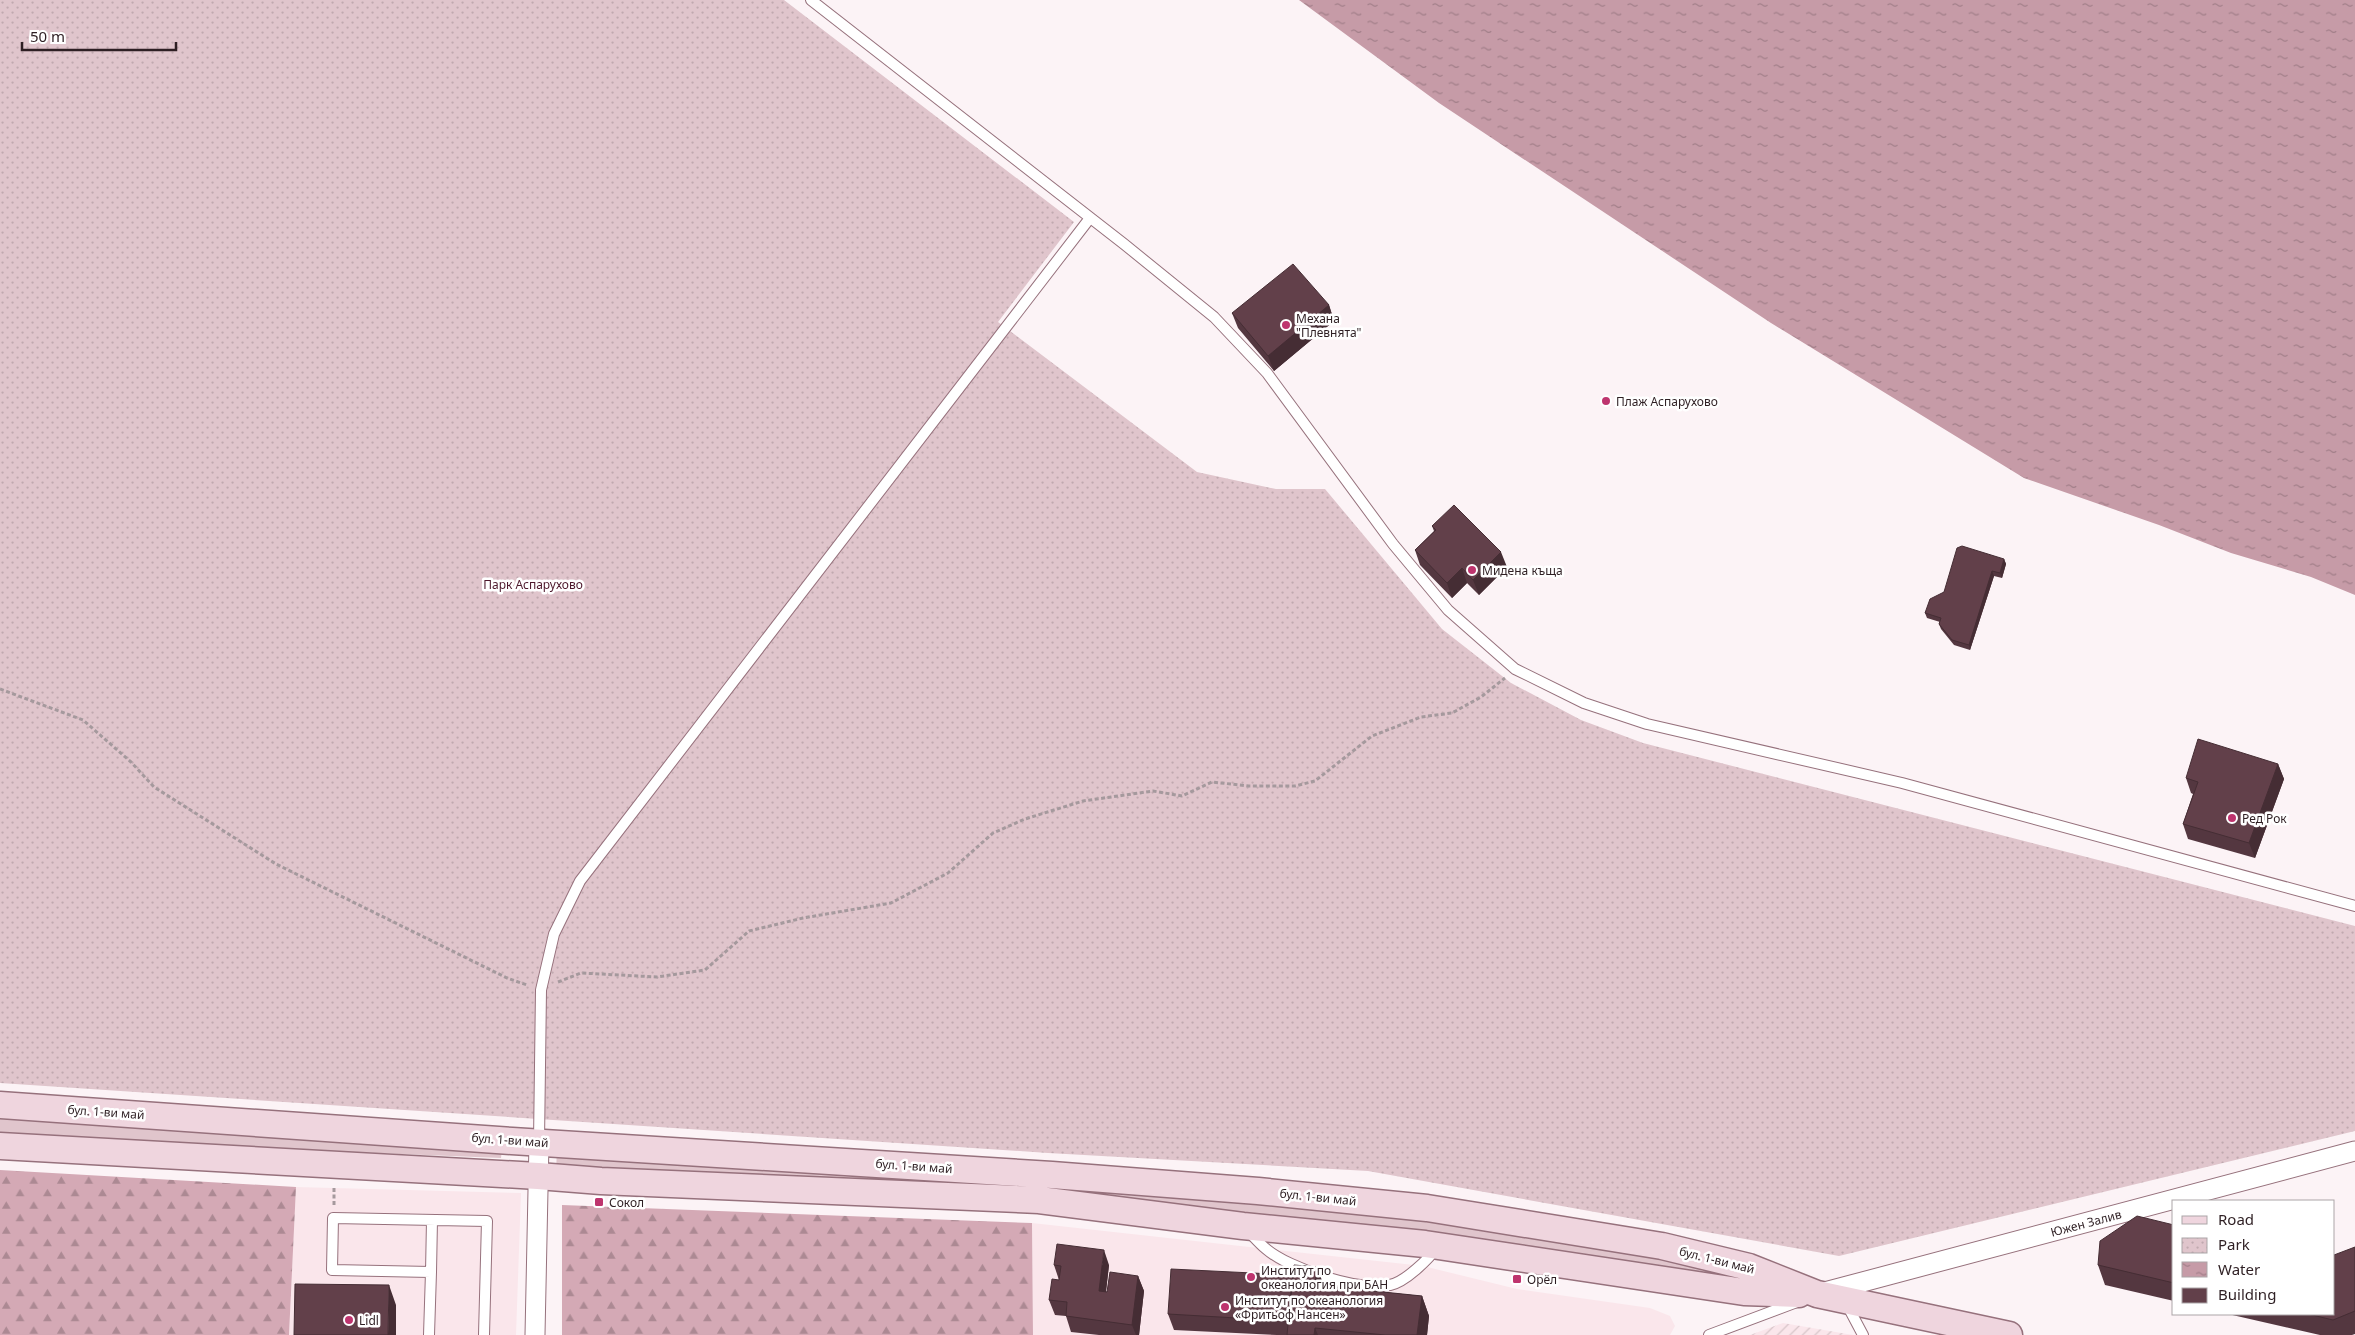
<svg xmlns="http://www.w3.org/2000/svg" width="2355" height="1335" font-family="'Noto Sans',sans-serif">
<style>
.built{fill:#fae6eb}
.industrial{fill:url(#industrial-furrows)}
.green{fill:#e0c5cc}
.forest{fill:url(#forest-firs)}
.park{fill:url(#park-dots)}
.water{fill:url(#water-ripples)}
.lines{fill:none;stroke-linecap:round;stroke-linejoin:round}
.service-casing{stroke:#96717c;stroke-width:12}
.minor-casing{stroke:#96717c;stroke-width:21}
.secondary-casing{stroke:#96717c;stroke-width:29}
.path{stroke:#a5999d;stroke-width:3;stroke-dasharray:4 2.5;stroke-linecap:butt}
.service{stroke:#fff;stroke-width:10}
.minor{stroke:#fff;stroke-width:19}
.secondary{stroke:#efd5de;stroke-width:26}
.wall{fill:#543740}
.shaded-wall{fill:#452d34}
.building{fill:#62404a;stroke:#452d34}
.poi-dot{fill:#be346e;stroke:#fff;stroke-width:2}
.labels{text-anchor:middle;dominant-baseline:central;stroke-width:5;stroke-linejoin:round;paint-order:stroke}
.poi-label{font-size:12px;fill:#2e1f23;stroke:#fff;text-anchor:start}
.park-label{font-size:12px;fill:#4d182c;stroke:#fff}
.street-label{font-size:12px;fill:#2e1f23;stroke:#fff}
</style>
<defs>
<pattern id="industrial-furrows" width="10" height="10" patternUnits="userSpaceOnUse" patternTransform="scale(1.25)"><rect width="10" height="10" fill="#fae6eb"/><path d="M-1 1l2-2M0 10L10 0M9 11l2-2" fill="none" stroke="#d7c5c9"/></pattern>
<pattern id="forest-firs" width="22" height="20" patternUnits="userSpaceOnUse" patternTransform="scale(1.25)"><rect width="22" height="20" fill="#d4a9b5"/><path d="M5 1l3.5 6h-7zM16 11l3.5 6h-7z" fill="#ac8993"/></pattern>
<pattern id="park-dots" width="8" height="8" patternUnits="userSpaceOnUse" patternTransform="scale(1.25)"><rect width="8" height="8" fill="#e0c5cc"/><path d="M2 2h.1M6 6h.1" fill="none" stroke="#c0a9af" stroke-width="1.8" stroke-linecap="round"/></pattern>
<pattern id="water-ripples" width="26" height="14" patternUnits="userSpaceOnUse" patternTransform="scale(1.25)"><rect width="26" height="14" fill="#c69ba7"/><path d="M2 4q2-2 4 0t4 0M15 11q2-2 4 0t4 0" fill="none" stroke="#a17e88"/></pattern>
</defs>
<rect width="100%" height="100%" fill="#fcf3f6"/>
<path class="built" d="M296,1187L521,1193L516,1335H289Z
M1032,1223L1423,1266L1517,1289L1650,1308L1670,1316L1675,1326L1670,1335H1033Z"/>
<path class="industrial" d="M1783,1323L1853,1335H1750Z"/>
<path class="green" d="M0,1111L502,1149L501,1158L0,1138Z
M557,1144L1258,1191L1662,1246L1817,1294L1243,1226L556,1177Z"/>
<path class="forest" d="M0,1170L296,1187L289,1335H0Z
M562,1205L1032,1223L1033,1335H562Z"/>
<path class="park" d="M0,0H784L1074,222L998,322L1197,472L1276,489H1325L1442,629L1511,683L1581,720L1643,743L2355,926V1131L1839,1256L1368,1171L1048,1153L0,1083Z"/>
<path class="water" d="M1299,0H2355V595L2311,577L2231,553L2159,525L2024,478L1771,323L1439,103Z"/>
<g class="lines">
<g class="service-casing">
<path id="service" d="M811,0L1124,244L1214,317L1267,373L1393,544L1448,610L1515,669L1584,703L1647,724L1902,783L2355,906
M539,1141L541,990L554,934L580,881L1090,218
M1249,1232C1254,1237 1259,1243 1265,1248C1289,1269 1360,1292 1390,1285C1405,1282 1429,1259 1437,1247
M431,1272L432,1220
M1846,1303L1863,1335
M429,1335L431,1272L332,1270L333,1218L487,1221L484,1335
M1709,1335L1797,1302"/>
</g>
<g class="minor-casing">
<path id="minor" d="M1821,1293L2355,1151
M535,1335L539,1142"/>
</g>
<g class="secondary-casing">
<path id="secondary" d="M0,1105L512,1141L1052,1175L1258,1191L1427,1208L1662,1246L1749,1267L1817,1294L2009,1335
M0,1146L538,1176L601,1181L1039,1200L1243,1226L1425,1244L1744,1292L1799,1294"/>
</g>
<path class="path" d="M0,689L83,720L131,762L154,787L276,864L507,978L527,985
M558,982L581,973L657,977L705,970L749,931L803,918L891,903L948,873L993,833L1025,819L1083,801L1153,791L1182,796L1212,782L1249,786H1295L1315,781L1372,736L1421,717L1452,713L1481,697L1505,678
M334,1205V1186"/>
<use href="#service" class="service"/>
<use href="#minor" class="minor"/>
<use href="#secondary" class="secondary"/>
</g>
<path class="wall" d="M1329,305L1334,321L1274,371L1238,328L1232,313Z
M1432,526L1507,567L1479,595L1467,583L1452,598L1420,565L1415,550L1434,531Z
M2004,559L2006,564L2002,578L1994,576L1970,650L1954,645L1941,629L1939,624L1940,622L1927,618L1925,613L1944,592Z
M2278,764L2284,779L2255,858L2188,839L2183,824L2193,794L2191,793L2186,778Z
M2174,1225V1301L2105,1285L2098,1265Z
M2355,1247V1334L2352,1335H2320L2228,1314H2334Z
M1054,1265H1109L1106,1292L1138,1276L1144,1291L1139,1335H1099L1071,1332L1066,1316L1055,1315L1049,1300L1059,1280Z
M1317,1267L1324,1286L1422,1296L1429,1316L1427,1335H1277L1174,1330L1168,1314L1293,1275Z"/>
<path class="shaded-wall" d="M1329,305L1334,321L1274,371L1268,356Z
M1501,552L1507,567L1479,595L1473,580Z
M2004,559L2006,564L2002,578L2000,573Z
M1462,568L1467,583L1452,598L1447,583Z
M1992,571L1994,576L1970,650L1969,645Z
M2278,764L2284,779L2255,858L2249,843Z
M1104,1250L1109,1265L1104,1307L1099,1291Z
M1317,1267L1324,1287L1315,1285Z
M1138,1276L1144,1291L1139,1335H1136L1132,1325Z
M389,1285L396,1305V1335H388Z
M1422,1296L1429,1316L1427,1335H1417Z
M1315,1328L1318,1335H1314Z"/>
<path class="building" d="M1293,264L1329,305L1268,356L1232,313Z
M1454,505L1501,552L1473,580L1462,568L1447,583L1415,550L1436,530L1432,526Z
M1962,546L2004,559L2000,573L1992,571L1969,645L1952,640L1939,624L1941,618L1925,613L1930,599L1944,592L1957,548Z
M2198,739L2278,764L2249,843L2183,824L2198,782L2186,778Z
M2137,1216L2174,1225V1283L2098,1265L2100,1241Z
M1057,1244L1104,1250L1099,1291L1107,1292L1110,1272L1138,1276L1132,1325L1066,1316L1067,1302L1049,1300L1052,1279L1059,1280L1061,1266L1054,1265Z
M2355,1247V1311L2333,1320L2308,1314H2334V1255Z
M1294,1265L1317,1267L1315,1285L1422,1296L1417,1335H1385L1315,1328L1314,1335H1287Z
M1171,1269L1293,1275L1288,1321L1168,1314Z
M295,1284L389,1285L388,1335H294Z"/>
<g class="poi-dot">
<circle cx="1286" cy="325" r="5"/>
<circle cx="1606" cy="401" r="5"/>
<circle cx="1472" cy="570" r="5"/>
<circle cx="2232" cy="818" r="5"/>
<rect x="594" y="1197" width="10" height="10" rx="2.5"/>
<circle cx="1251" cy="1277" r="5"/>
<rect x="1512" y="1274" width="10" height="10" rx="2.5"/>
<circle cx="1225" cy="1307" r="5"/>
<circle cx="349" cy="1320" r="5"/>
</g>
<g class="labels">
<g class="poi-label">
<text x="1296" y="318">Механа<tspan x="1296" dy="14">"Плевнята"</tspan></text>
<text x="1616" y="401">Плаж Аспарухово</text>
<text x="1482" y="570">Мидена къща</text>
<text x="2242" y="818">Ред Рок</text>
<text x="609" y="1202">Сокол</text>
<text x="1261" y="1270">Институт по<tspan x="1261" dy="14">океанология при БАН</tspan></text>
<text x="1527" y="1279">Орёл</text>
<text x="1235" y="1300">Институт по океанология<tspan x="1235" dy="14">«Фритьоф Нансен»</tspan></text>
<text x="359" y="1320">Lidl</text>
</g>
<g class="park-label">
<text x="533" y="584">Парк Аспарухово</text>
</g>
<g class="street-label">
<text transform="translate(106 1112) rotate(4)">бул. 1-ви май</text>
<text transform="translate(510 1140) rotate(4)">бул. 1-ви май</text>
<text transform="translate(914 1166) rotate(4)">бул. 1-ви май</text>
<text transform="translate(1318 1197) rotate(6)">бул. 1-ви май</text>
<text transform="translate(2086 1223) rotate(-15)">Южен Залив</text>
<text transform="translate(1717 1260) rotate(14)">бул. 1-ви май</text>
</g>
</g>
<rect x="2172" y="1200" width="162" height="115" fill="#ffffff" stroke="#aba5a7"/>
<rect x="2182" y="1216" width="25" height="8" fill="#efd5de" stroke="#aba5a7"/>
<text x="2218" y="1225" font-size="15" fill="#2e1f23">Road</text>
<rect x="2182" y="1238" width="25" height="15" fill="url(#park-dots)" stroke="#aba5a7"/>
<text x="2218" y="1250" font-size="15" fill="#2e1f23">Park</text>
<rect x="2182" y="1262" width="25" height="15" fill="url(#water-ripples)" stroke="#aba5a7"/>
<text x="2218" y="1275" font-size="15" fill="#2e1f23">Water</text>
<rect x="2182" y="1288" width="25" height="15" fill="#62404a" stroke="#aba5a7"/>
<text x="2218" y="1300" font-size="15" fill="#2e1f23">Building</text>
<path d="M22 42v8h154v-8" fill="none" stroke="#2e1f23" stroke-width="2.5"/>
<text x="30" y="42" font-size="15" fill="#2e1f23" stroke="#ffffff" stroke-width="4" paint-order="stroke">50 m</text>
</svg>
